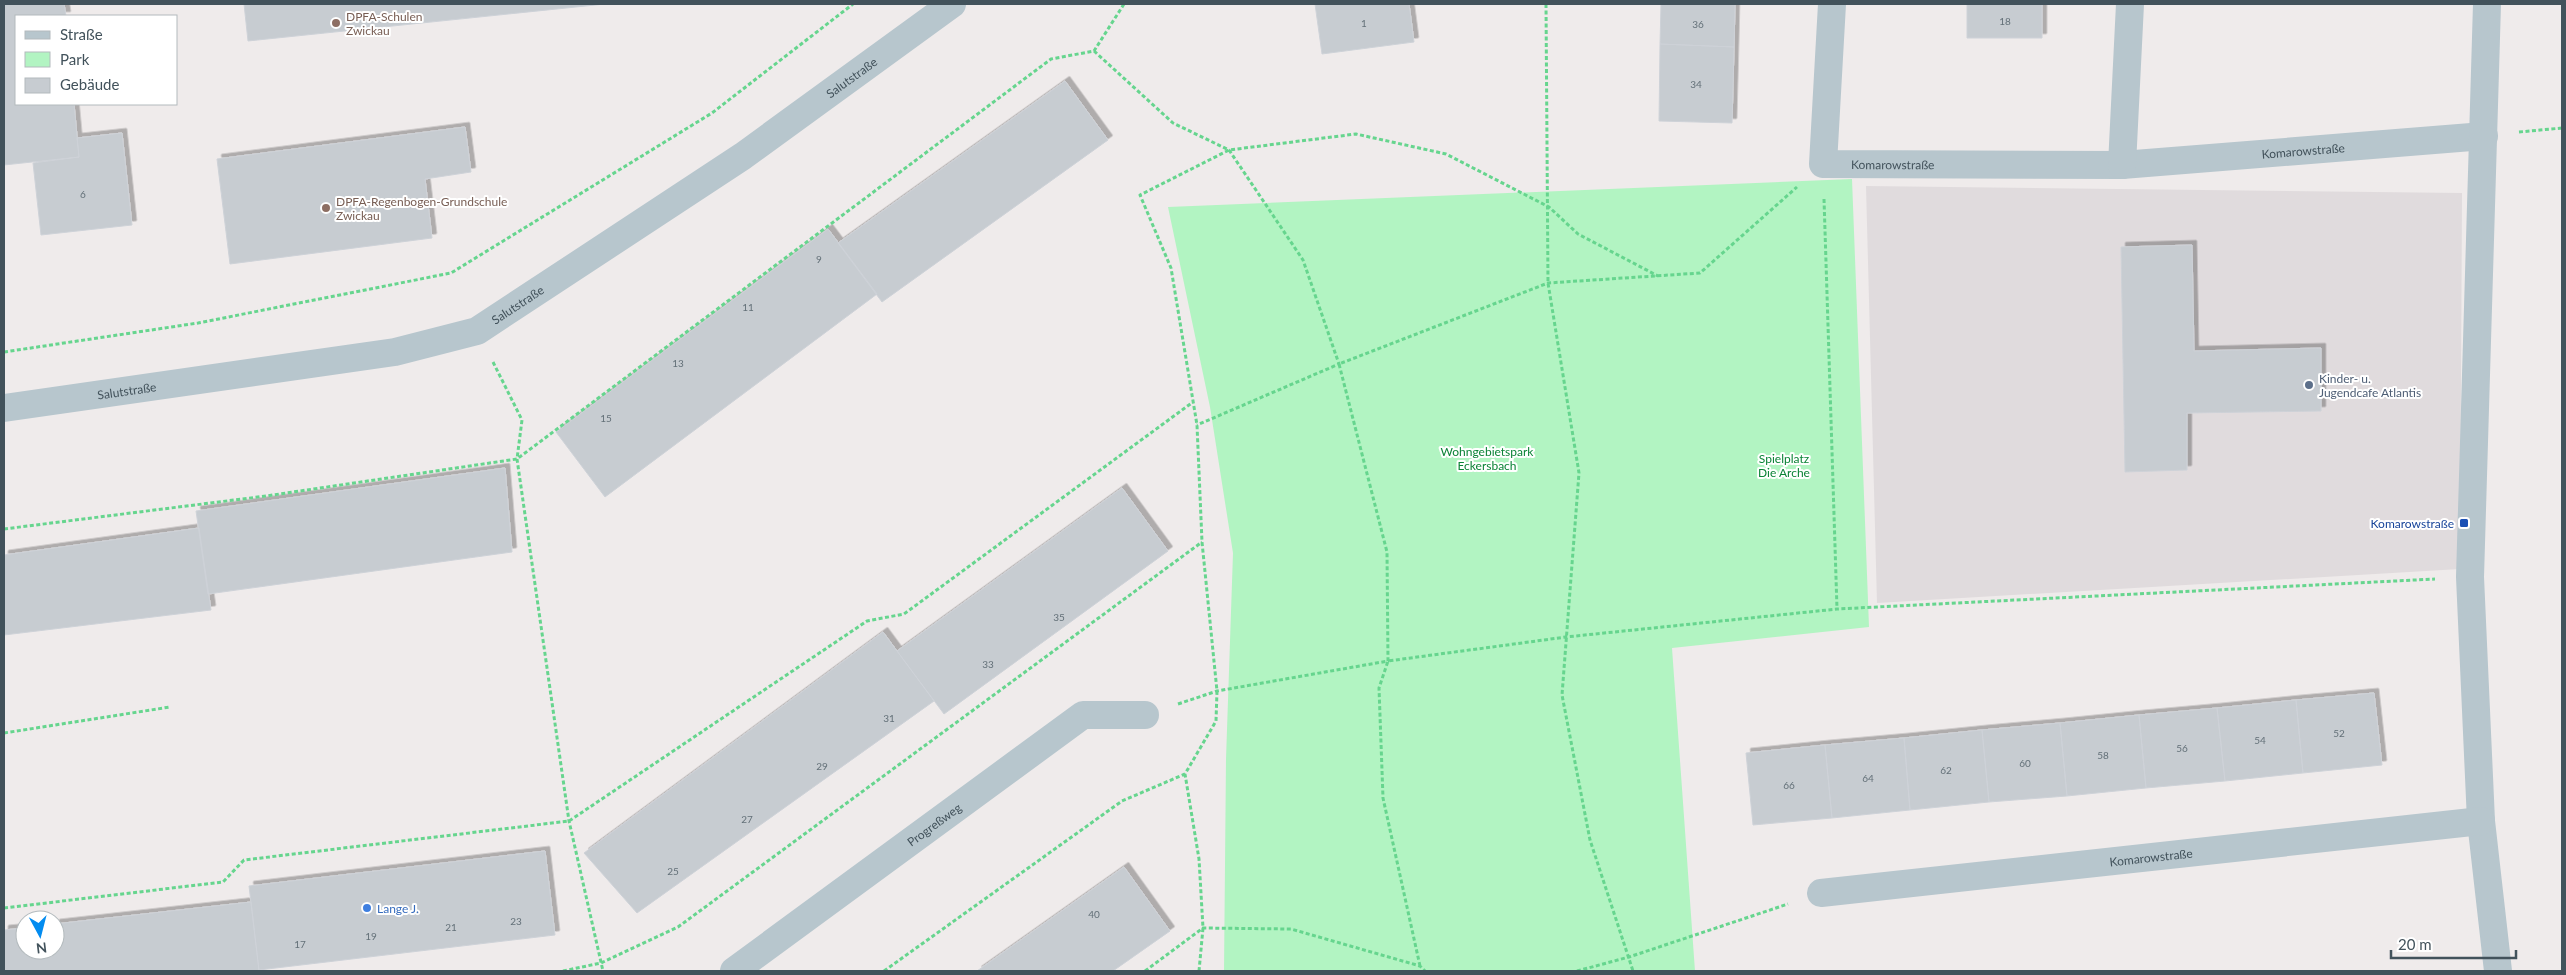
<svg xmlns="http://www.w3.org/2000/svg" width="2566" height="975" font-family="Lato,sans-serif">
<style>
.education{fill:#e0dbdd}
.green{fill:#b2f4c2}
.building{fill:#c7ccd1;stroke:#ced2d8;filter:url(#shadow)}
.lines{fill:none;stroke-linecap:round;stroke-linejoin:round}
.path{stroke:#66d58e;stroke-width:3;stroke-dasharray:4 2.5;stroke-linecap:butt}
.minor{stroke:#b7c6cd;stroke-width:28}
.education-dot{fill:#8d6e63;stroke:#fff;stroke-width:2}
.service-dot{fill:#5c6f8a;stroke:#fff;stroke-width:2}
.transit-dot{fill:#1a4fb4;stroke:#fff;stroke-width:2}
.shop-dot{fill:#3f7fe0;stroke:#fff;stroke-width:2}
.labels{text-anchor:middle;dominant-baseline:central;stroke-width:4;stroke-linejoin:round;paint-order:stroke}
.number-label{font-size:10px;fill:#637078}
.education-label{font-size:12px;fill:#785e54;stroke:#fff;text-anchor:start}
.street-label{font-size:12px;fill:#42525b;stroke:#fff}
.service-label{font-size:12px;fill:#4e5e75;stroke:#fff;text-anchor:start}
.park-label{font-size:12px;fill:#0b8336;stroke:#fff}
.transit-label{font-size:12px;fill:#164399;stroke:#fff;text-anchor:end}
.shop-label{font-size:12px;fill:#366cbe;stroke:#fff;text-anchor:start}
</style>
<defs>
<filter id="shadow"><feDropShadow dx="4.5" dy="-4.5" stdDeviation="0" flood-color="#0004"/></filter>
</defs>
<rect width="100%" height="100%" fill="#efebeb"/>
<path class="education" d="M1866,186L2462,193L2460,569L1877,603Z"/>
<path class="green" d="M1852,179L1869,627L1672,648L1695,971H1224L1226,759L1233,553L1210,407L1168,207Z"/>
<path class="building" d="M4,4H64L66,16H16V104H74L79,157L4,165Z
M244,4H605L248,41Z
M1315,4H1409L1414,42L1322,54Z
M1661,4H1735L1734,47L1660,44Z
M1967,4H2042V38H1967Z
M1660,44L1734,47L1732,123L1659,121Z
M1065,81L1108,140L882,302L838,243Z
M465,127L471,172L425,179L432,238L230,264L217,159Z
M122,133L132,225L41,235L33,163L79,157L77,138Z
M828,229L877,294L605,497L556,432Z
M2192,245L2194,351L2321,348V411L2187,413V470L2125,472L2121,247Z
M505,468L512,552L208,594L196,511Z
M1122,488L1168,551L944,714L897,651Z
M199,528L211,610L4,635V555Z
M883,632L934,701L637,913L584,853Z
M2374,693L2382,765L2303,773L2296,700Z
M2296,700L2303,773L2225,781L2217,708Z
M2217,708L2225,781L2146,788L2139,715Z
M2139,715L2146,788L2067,796L2060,723Z
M2060,723L2067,796L1989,802L1982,730Z
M1982,730L1989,802L1910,810L1904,738Z
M1904,738L1910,810L1832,818L1825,745Z
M1825,745L1832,818L1753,825L1746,753Z
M545,851L555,935L259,970L249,886Z
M1124,867L1170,931L1113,971H977Z
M251,902L259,971H4V930L25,928V950H55V924Z"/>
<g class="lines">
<path class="path" d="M1546,4L1548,283L1579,473L1562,695L1590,840L1633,971
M1094,51L1173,123L1229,150L1303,260L1339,364L1197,425
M2519,132L2562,128
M1824,199L1837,609
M4,352L198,323L451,273L712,113L853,4
M493,362L522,420L517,459L569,821L603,971
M4,529L266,496L517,459L1051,59L1094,51L1124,4
M1178,704L1217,691L1388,661L1387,552L1339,364L1548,283L1700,273L1797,187
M4,733L170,707
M4,908L223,882L244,860L569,821L867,621L904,614L1193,402
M1420,966L1383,798L1379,688L1388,661L1566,637L1837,609L2435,579
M563,971L601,963L678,927L1202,542
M884,971L1122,801L1185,774
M1145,971L1203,928L1291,929L1420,966L1425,971
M1199,971L1203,928L1199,859L1185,774L1216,721L1217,691L1202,542L1197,425L1171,268L1140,195L1229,150L1356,134L1446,154L1549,207L1578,234L1658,276
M1577,971L1629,957L1788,904"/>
<g class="minor">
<path id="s1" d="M1832,4L1823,164L2122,165L2484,136"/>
<path d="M2487,4L2470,577L2481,821L2498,971"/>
<path d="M2122,165L2130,4"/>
<path id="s2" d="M4,408L395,352L477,331L743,156L952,4"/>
<path id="s3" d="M1821,893L2481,821"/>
<path id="s4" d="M734,971L1083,715H1145"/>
</g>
</g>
<g class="education-dot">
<circle cx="336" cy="23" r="5"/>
<circle cx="326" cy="208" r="5"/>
</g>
<circle class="service-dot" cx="2309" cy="385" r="5"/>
<rect class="transit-dot" x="2459" y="518" width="10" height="10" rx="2.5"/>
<circle class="shop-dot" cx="367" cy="908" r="5"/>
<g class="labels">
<g class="number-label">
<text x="2005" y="21">18</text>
<text x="1364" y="23">1</text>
<text x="1698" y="24">36</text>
<text x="1696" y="84">34</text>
<text x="83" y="194">6</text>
<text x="819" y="259">9</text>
<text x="748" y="307">11</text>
<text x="678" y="363">13</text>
<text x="606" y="418">15</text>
<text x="1059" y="617">35</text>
<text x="988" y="664">33</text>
<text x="889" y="718">31</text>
<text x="2339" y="733">52</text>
<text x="2260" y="740">54</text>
<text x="2182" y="748">56</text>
<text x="2103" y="755">58</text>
<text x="2025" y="763">60</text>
<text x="822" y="766">29</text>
<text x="1946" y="770">62</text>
<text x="1868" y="778">64</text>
<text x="1789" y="785">66</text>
<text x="747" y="819">27</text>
<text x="673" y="871">25</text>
<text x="1094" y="914">40</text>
<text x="516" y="921">23</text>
<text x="451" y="927">21</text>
<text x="371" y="936">19</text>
<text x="300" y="944">17</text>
</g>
<g class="education-label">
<text x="346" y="16">DPFA-Schulen<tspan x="346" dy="14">Zwickau</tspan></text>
<text x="336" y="201">DPFA-Regenbogen-Grundschule<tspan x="336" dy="14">Zwickau</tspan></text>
</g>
<g class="street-label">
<text stroke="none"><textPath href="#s2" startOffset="932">Salutstraße</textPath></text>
<text stroke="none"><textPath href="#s1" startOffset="641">Komarowstraße</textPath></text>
<text stroke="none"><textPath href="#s1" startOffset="230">Komarowstraße</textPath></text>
<text stroke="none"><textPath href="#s2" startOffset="528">Salutstraße</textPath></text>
<text stroke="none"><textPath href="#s2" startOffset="124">Salutstraße</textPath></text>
<text stroke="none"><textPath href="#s4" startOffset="248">Progreßweg</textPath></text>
<text stroke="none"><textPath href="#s3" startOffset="332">Komarowstraße</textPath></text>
</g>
<g class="service-label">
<text x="2319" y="378">Kinder- u.<tspan x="2319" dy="14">Jugendcafe Atlantis</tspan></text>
</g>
<g class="park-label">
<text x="1487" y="451">Wohngebietspark<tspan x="1487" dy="14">Eckersbach</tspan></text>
<text x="1784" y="458">Spielplatz<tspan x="1784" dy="14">Die Arche</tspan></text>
</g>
<g class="transit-label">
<text x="2454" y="523">Komarowstraße</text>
</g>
<g class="shop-label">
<text x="377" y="908">Lange J.</text>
</g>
</g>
<rect width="2566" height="975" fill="none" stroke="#42525b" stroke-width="10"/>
<rect x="15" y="15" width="162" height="90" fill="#ffffff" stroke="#b3babd"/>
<rect x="25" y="31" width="25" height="8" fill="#b7c6cd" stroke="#b3babd"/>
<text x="60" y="40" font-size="15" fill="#42525b">Straße</text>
<rect x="25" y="52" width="25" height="15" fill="#b2f4c2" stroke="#b3babd"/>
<text x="60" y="65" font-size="15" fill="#42525b">Park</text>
<rect x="25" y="78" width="25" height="15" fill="#c7ccd1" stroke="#b3babd"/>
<text x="60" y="90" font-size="15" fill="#42525b">Gebäude</text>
<g transform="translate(40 935) rotate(173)"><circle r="24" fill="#ffffff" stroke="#b3babd"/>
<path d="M0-4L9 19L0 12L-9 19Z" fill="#038cf0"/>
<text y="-8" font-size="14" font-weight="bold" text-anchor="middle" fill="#42525b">N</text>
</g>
<path d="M2391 950v8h125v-8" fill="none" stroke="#42525b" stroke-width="2.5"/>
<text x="2398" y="950" font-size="15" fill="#42525b" stroke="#ffffff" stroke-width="4" paint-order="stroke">20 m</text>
</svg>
